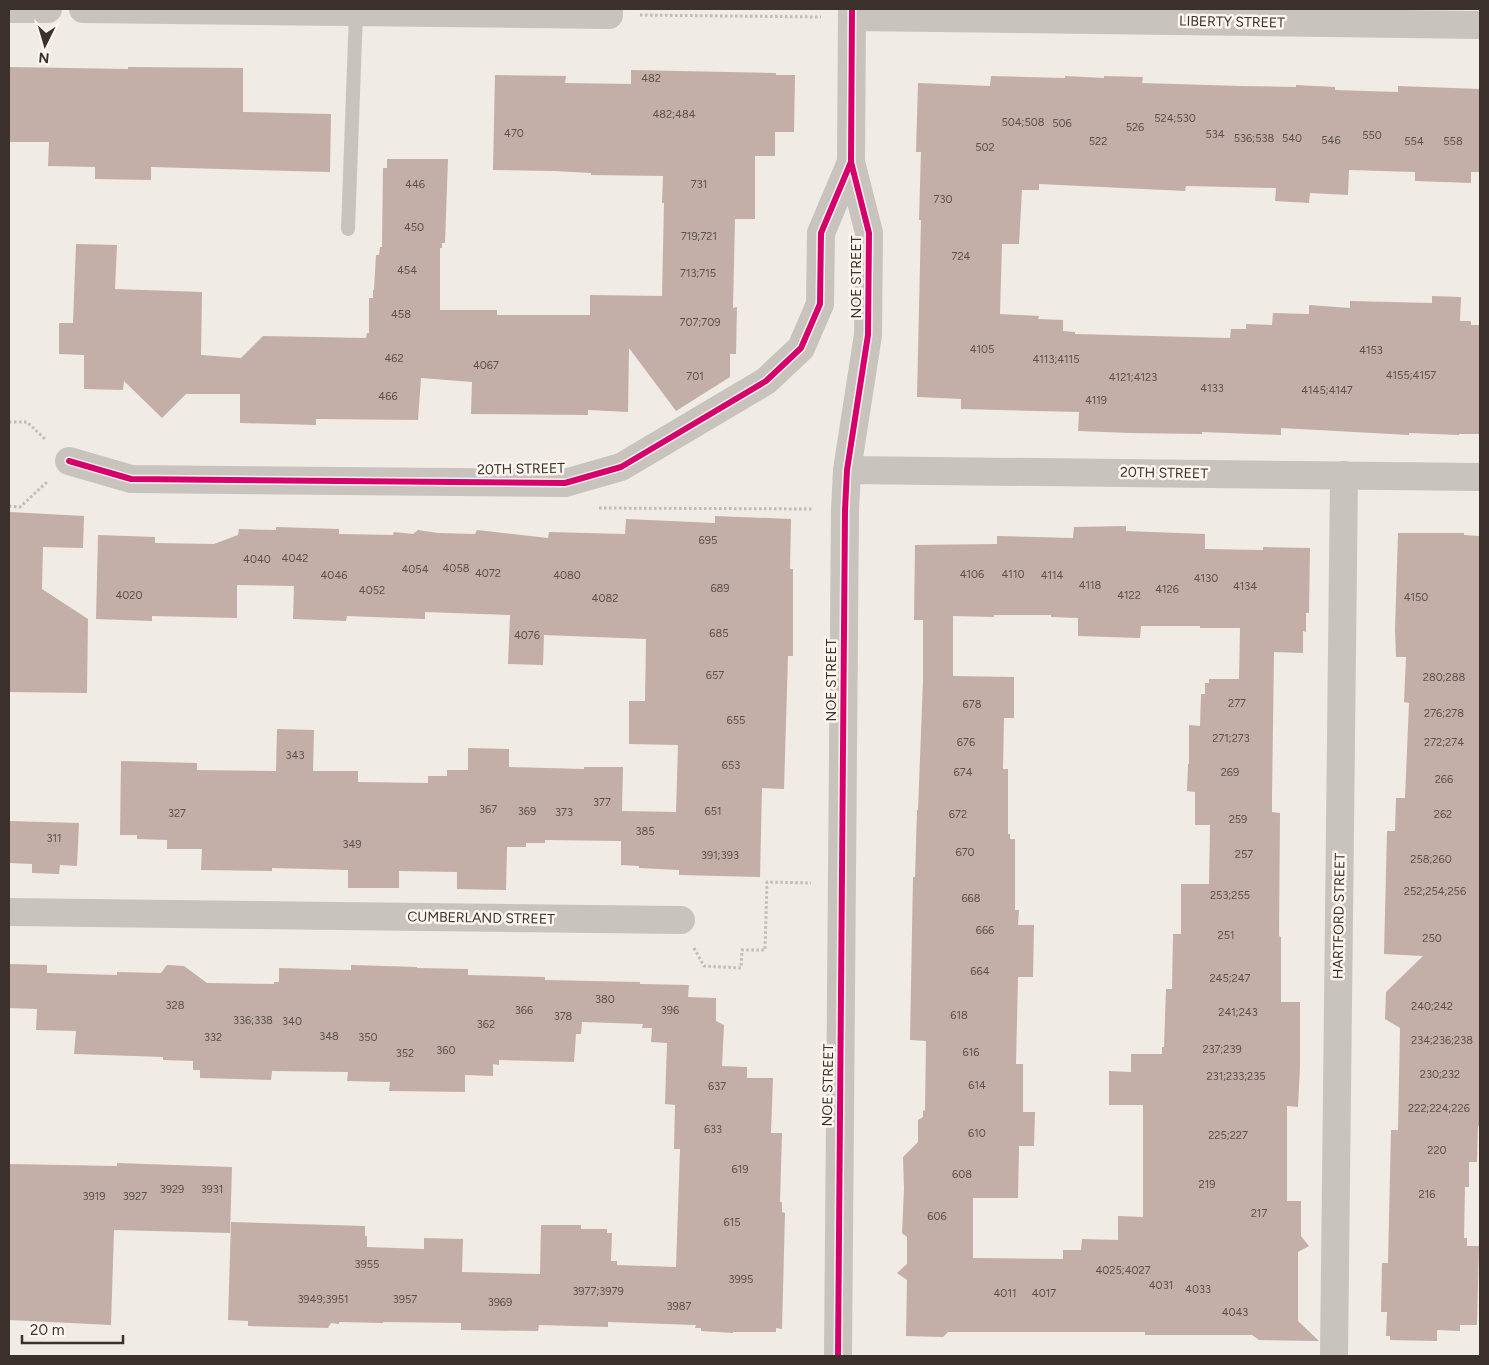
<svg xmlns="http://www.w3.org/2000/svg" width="1489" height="1365" font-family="Figtree,sans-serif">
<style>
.building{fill:#c3afa7;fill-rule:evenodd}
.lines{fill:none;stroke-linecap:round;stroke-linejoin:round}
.path{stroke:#c2bbb6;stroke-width:3;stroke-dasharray:2.5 2.5;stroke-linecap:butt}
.service{stroke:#c9c3be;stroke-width:14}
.minor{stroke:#c9c3be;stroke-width:28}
.cycleway-casing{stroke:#fbf5ee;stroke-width:9}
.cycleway{stroke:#d6006c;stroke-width:6}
.labels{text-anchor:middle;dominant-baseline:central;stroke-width:5;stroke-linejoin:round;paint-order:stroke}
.number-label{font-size:11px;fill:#5d504a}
.street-label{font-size:14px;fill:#3b302b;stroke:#fbf5ee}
</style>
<rect width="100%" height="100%" fill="#f0ebe5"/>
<path class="building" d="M9,67L128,69V67L243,68V112L331,114L330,172L151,167V180L95,179V167L48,166L49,142H9Z
M631,70L776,73V75H795L794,132H775V156H755V219H735L733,308L737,307L736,354H730V377L676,411L629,348L628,412L588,410V415L471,414L472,382L421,378L418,420L316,419V425L240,423V394H186L162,418L124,381L123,390L84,389V355L59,354V323H73L76,244L117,245L115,289L202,292L201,355L241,358L263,336L366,338L367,333H369V298H373V290H374L376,255H379L380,247H382L383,168H387V159H448L445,243H442V248H440V310H497V315H590V295L662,296L664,203H662L663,176L591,175V173L554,171L493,170L495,75L566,76L565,83L631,84Z
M991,76L1065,78V76L1104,78V76L1143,77L1142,83L1240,86L1296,87V85L1335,87V90L1398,92V86L1480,89V172H1471V183L1415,181V172L1349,170L1348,195L1310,193L1309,203L1275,201L1276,188L1186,186L1185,191L1039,184V190H1022L1019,244H1002L1000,314L1039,316L1038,319L1063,320V331L1075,332V334L1230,338L1231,329H1246V324L1272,325L1273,313L1309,314V305L1350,308V301L1432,303V296L1461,297L1460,321H1471V325H1480V434H1459V435L1409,433V435L1281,428V435L1202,432V434L1130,433L1078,431L1079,412L961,409V399L917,397L921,220H919L921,152H916L918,83L990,86Z
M10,512L84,516L83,548L43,547L42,589L88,619L87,693L9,692V520H10Z
M715,516L791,519L790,569H793V656H788L784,789L762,788L760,877L679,875V870L639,868V866L621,865V841L545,840V843H526V847H507L506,890L457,889V872L399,871V888H348V870L272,868V871L201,870L202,849H167V840L137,839V835H120L121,761L197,763V770L276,771L277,729L314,730L313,771H358V782L428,783V776H447V770H468V748L509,749V767L584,769V767H623L622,811L676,812L678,745L629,744V701H645L646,639L544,635L543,665L508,664L510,615L425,612V619L347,616L346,621L293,619L294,586L237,585V618L152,616V621L96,619L98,535L155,537V543L214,544L238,535L239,529L276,530V527L339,529V534L393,535L394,532L413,534L418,530L438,533L475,534L477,530L548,538L549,532L625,534L626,519L715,523Z
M1126,526V531L1205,534V549L1263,550V547L1310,548L1309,613H1306V632L1303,631V653L1274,652L1272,797V812L1280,813L1279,936L1281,937V1002H1300V1067L1298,1107L1287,1106V1201H1301V1236L1309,1246L1298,1252V1321L1319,1341L1259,1340L1252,1335H1145V1332H948L943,1337L906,1336L907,1280L897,1273L907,1264V1237L902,1233L904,1189L903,1157L918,1142V1120L923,1117V1110L925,1111L926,1041L910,1040L913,877H915L917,810H918L923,681V620H914L915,545L997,544V536L1073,538L1074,527ZM994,615H1051V617L1078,618V636L1140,638L1141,626H1200V628H1240L1239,679H1209V683H1205V694H1201L1200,726L1189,725V764H1188L1187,791L1195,792V825H1210L1209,884H1181V934H1173L1172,989H1166L1164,1047H1162V1054H1131V1072L1109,1071V1105H1143V1217L1118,1216V1240L1082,1239L1081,1250H1063V1259L973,1258V1198H1018L1019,1146H1034L1035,1112H1023V1064H1016L1018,977H1033L1034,925H1018L1019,910H1015V839H1010V834H1008V769H1003L1004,718H1014V677L953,676V616L994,617Z
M1398,533H1464V535L1480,536V1126H1478L1477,1162H1469V1187H1465L1464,1238H1467V1246H1479L1477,1325H1460V1331L1437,1330V1341L1390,1340V1336H1386L1387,1312H1381L1382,1263H1388L1391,1130H1398L1400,1028L1385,1019L1386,992L1423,956L1384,954L1387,831H1395L1396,798H1405L1409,703L1404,702L1406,657H1396L1395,630Z
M9,821L79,823L77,866L60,865L59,874L32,873V864L9,863Z
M9,964L47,965V973L117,975V972L161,973L167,965L184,966L207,983L274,984V982H279V968L351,970V965L417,967V968L468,969V975L545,977V980L640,982V984L689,985L688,997L716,998V1021L724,1025L722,1066L747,1067V1078H773L771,1133H782L780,1202H782V1212L785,1213L782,1329L776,1328V1332H733V1333L701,1331V1328H695L696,1325L608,1322V1327L539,1325L538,1331L461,1330V1323L383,1322V1323L339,1322V1324L331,1323L328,1328L248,1326V1321L228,1320L231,1222L365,1226V1236H367V1247L424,1249V1238L463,1239L462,1272L540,1274L541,1225H581V1229H607V1233H612L611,1261H617V1265L676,1267L680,1149H674L675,1105L665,1104L667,1043L651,1042L652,1028H642L643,1024L582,1022L581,1034H576L574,1062L499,1060V1065L493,1064V1076L465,1075V1092L389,1091L390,1082L347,1081L348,1072L272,1071L271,1080L200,1078V1070H193V1061L163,1060V1057L74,1054L76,1031L36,1030L37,1009L9,1008Z
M117,1163L232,1167L230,1233L114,1230L111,1325L9,1320V1164L117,1166Z"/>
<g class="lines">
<path class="path" d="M640,15L821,17
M9,422H27L46,440
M9,506L20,507L47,482
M599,508L813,509
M694,948L704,966L741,968L742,950H765L767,882L811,883"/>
<path class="service" d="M348,229L356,12"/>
<path class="minor" d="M9,9H48
M83,9L609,15V9
M852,17L1480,25
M69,461L131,479L565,483L621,467L766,381L801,348L820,304L821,233L851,162
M847,470L1480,477
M9,912L681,920
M838,1356L845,510L847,470L868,335L869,233L851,162L852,9
M1334,1356L1344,475"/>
<g class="cycleway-casing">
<path id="cycleway" d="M69,461L131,479L565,483L621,467L766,381L801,348L820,304L821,233L851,162
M838,1356L845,510L847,470L868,335L869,233L851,162L852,9"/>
</g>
<use href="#cycleway" class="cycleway"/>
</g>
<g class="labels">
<g class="number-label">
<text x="651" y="78">482</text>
<text x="674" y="114">482;484</text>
<text x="1175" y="118">524;530</text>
<text x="1023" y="122">504;508</text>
<text x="1062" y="123">506</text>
<text x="1135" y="127">526</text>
<text x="514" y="133">470</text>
<text x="1215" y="134">534</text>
<text x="1372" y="135">550</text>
<text x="1254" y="138">536;538</text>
<text x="1292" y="138">540</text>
<text x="1331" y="140">546</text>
<text x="1098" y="141">522</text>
<text x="1414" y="141">554</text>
<text x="1453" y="141">558</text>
<text x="985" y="147">502</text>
<text x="415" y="184">446</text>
<text x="699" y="184">731</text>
<text x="943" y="199">730</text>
<text x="414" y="227">450</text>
<text x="699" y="236">719;721</text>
<text x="961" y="256">724</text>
<text x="407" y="270">454</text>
<text x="698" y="273">713;715</text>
<text x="401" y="314">458</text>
<text x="700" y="322">707;709</text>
<text x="982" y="349">4105</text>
<text x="1371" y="350">4153</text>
<text x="394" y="358">462</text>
<text x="1056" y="359">4113;4115</text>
<text x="486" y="365">4067</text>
<text x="1411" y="375">4155;4157</text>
<text x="695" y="376">701</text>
<text x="1133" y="377">4121;4123</text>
<text x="1212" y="388">4133</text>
<text x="1327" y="390">4145;4147</text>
<text x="388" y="396">466</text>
<text x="1096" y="400">4119</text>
<text x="708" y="540">695</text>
<text x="295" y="558">4042</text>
<text x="257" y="559">4040</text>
<text x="456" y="568">4058</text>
<text x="415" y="569">4054</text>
<text x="488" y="573">4072</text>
<text x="972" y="574">4106</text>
<text x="1013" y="574">4110</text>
<text x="334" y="575">4046</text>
<text x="567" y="575">4080</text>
<text x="1052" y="575">4114</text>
<text x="1206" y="578">4130</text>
<text x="1090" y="585">4118</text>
<text x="1245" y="586">4134</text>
<text x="720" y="588">689</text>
<text x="1167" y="589">4126</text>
<text x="372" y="590">4052</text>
<text x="129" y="595">4020</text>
<text x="1129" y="595">4122</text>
<text x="1416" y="597">4150</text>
<text x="605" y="598">4082</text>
<text x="719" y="633">685</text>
<text x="527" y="635">4076</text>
<text x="715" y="675">657</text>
<text x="1444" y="677">280;288</text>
<text x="1237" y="703">277</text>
<text x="972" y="704">678</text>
<text x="1444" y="713">276;278</text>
<text x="736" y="720">655</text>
<text x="1231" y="738">271;273</text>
<text x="966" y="742">676</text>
<text x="1444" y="742">272;274</text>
<text x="295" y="755">343</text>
<text x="731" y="765">653</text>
<text x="963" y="772">674</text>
<text x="1230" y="772">269</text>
<text x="1444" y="779">266</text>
<text x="602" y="802">377</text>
<text x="488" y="809">367</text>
<text x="527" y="811">369</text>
<text x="713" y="811">651</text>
<text x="564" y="812">373</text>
<text x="177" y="813">327</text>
<text x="958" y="814">672</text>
<text x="1443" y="814">262</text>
<text x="1238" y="819">259</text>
<text x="645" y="831">385</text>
<text x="54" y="838">311</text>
<text x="352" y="844">349</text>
<text x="965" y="852">670</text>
<text x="1244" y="854">257</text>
<text x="720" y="855">391;393</text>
<text x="1431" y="859">258;260</text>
<text x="1435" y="891">252;254;256</text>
<text x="1230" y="895">253;255</text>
<text x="971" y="898">668</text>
<text x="985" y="930">666</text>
<text x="1226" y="935">251</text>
<text x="1432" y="938">250</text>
<text x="980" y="971">664</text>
<text x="1230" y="978">245;247</text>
<text x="605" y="999">380</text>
<text x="175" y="1005">328</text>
<text x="1432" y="1006">240;242</text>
<text x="524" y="1010">366</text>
<text x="670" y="1010">396</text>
<text x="1238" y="1012">241;243</text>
<text x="959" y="1015">618</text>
<text x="563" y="1016">378</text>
<text x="253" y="1020">336;338</text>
<text x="292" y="1021">340</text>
<text x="486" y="1024">362</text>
<text x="329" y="1036">348</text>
<text x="213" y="1037">332</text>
<text x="368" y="1037">350</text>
<text x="1442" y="1040">234;236;238</text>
<text x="1222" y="1049">237;239</text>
<text x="446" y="1050">360</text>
<text x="971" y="1052">616</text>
<text x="405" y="1053">352</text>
<text x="1440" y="1074">230;232</text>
<text x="1236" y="1076">231;233;235</text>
<text x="977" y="1085">614</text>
<text x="717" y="1086">637</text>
<text x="1439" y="1108">222;224;226</text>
<text x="713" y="1129">633</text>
<text x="977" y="1133">610</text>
<text x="1228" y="1135">225;227</text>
<text x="1437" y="1150">220</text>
<text x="740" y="1169">619</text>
<text x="962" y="1174">608</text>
<text x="1207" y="1184">219</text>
<text x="172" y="1189">3929</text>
<text x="212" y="1189">3931</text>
<text x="1427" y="1194">216</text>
<text x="94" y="1196">3919</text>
<text x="135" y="1196">3927</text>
<text x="1259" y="1213">217</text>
<text x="937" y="1216">606</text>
<text x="732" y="1222">615</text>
<text x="367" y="1264">3955</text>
<text x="1123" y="1270">4025;4027</text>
<text x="741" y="1279">3995</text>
<text x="1161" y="1285">4031</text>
<text x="1198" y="1289">4033</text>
<text x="598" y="1291">3977;3979</text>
<text x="1005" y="1293">4011</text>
<text x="1044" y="1293">4017</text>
<text x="323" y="1299">3949;3951</text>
<text x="405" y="1299">3957</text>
<text x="500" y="1302">3969</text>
<text x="679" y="1306">3987</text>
<text x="1235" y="1312">4043</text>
</g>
<g class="street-label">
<text transform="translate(1232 22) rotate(1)">LIBERTY STREET</text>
<text transform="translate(856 277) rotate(-90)">NOE STREET</text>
<text transform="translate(521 469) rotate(-1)">20TH STREET</text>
<text transform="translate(1164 473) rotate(1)">20TH STREET</text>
<text transform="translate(831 680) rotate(-90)">NOE STREET</text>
<text transform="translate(1339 916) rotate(-89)">HARTFORD STREET</text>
<text transform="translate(481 918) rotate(1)">CUMBERLAND STREET</text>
<text transform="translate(828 1085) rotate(-89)">NOE STREET</text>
</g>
</g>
<rect width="1489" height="1365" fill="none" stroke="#3b302b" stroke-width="20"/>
<g transform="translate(45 45) rotate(185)" stroke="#fbf5ee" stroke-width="4" paint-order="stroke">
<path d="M0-4L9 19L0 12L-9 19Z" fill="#3b302b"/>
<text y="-8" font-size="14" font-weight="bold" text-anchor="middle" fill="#3b302b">N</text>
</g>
<path d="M22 1335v8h101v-8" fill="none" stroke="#3b302b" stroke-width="2.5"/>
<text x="30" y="1335" font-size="15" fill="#3b302b" stroke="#fbf5ee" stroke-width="4" paint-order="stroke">20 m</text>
</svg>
